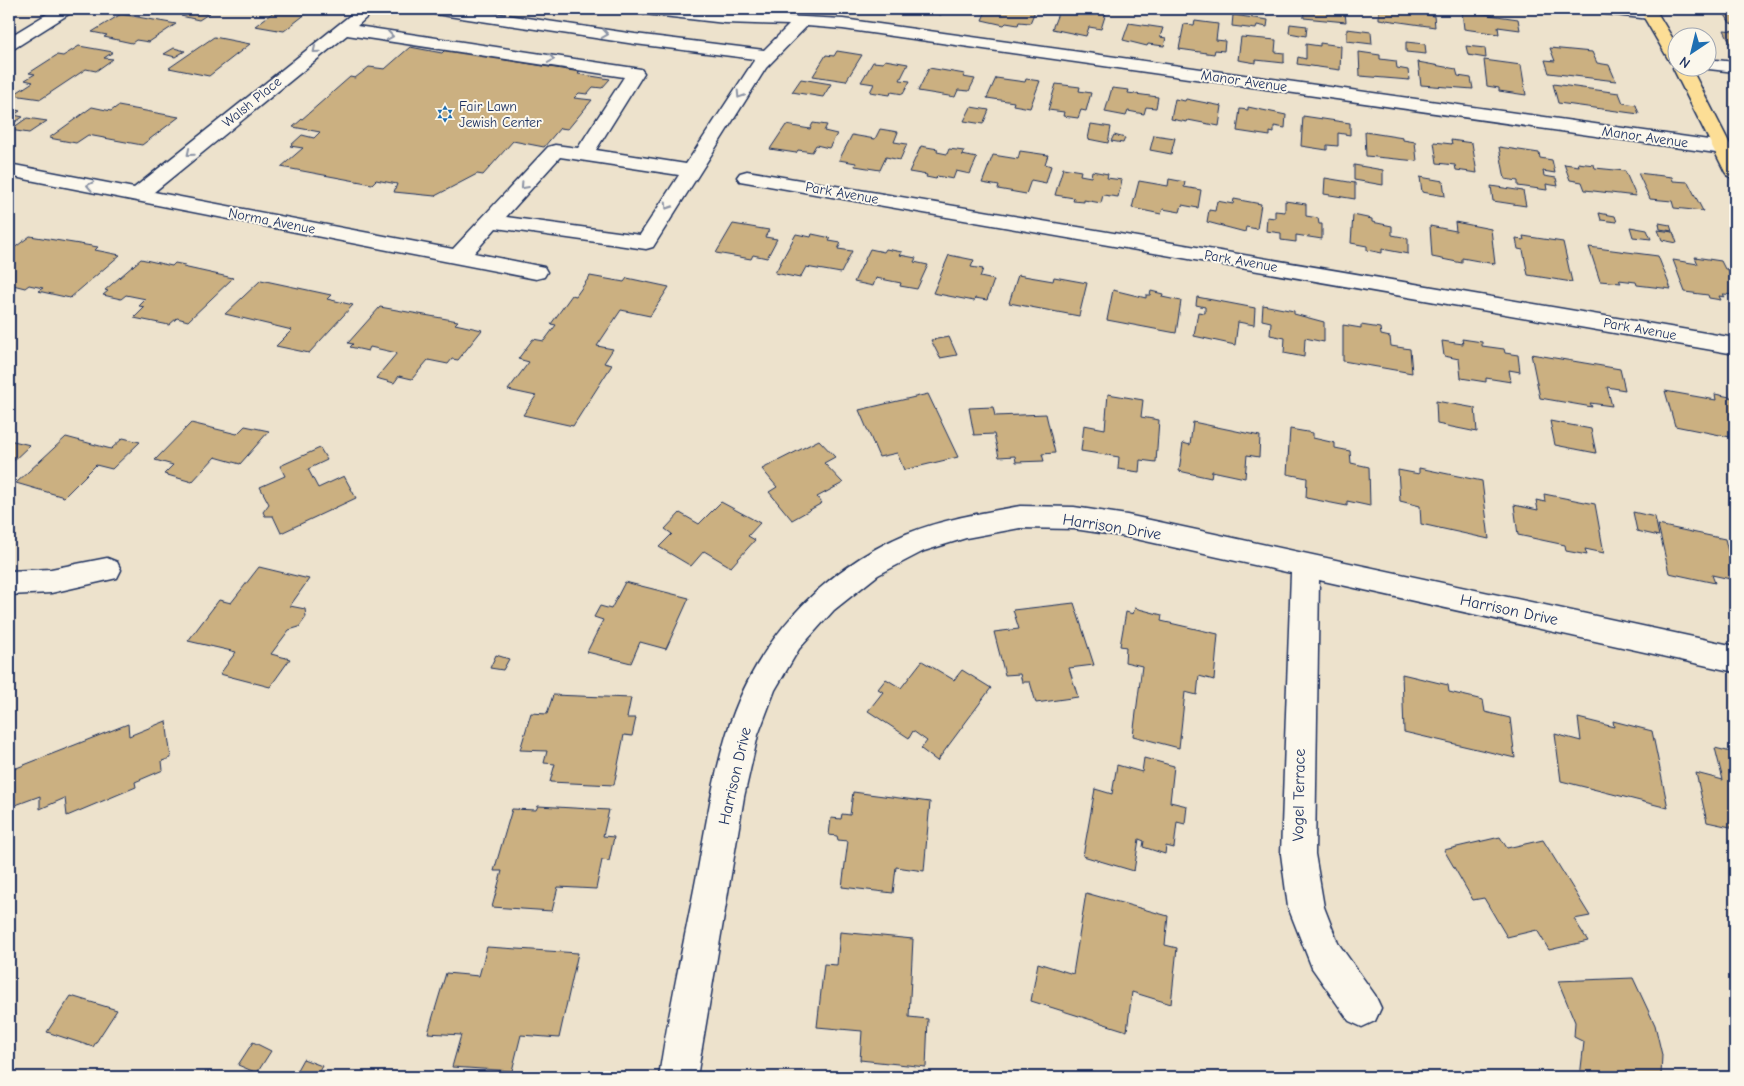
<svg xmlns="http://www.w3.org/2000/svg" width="1744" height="1086" font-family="'Comic Neue',sans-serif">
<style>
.building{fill:#cbb081;stroke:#1b2f5e}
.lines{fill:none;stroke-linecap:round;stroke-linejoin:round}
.minor-casing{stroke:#1b2f5e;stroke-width:3}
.major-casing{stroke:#1b2f5e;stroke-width:3}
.minor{fill:#fbf7ec;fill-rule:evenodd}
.major{fill:#fcde96;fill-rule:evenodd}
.oneway{stroke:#8b93a5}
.labels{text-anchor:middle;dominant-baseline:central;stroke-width:4;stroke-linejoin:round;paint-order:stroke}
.far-street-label{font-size:14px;fill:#1b2f5e;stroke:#fbf7ec}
.far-poi-label{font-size:14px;fill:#1b2f5e;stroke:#fbf7ec;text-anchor:start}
.street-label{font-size:16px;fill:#1b2f5e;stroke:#fbf7ec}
</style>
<rect width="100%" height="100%" fill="#ede2cc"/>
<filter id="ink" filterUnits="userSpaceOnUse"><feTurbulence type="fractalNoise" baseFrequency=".02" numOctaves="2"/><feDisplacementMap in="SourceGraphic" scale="10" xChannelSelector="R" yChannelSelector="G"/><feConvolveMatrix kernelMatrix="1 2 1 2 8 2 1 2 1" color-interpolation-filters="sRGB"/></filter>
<g filter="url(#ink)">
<path class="building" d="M192,9L210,13L199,20L181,16Z
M261,9H307L302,13H307L284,31L255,26L275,11Z
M916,9H952L950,13L943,12L941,15L915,10Z
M987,9H1021L1035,11L1030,23L1019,22L1018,25L1006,23L1004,25L982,20Z
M1079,9L1106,13L1101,29L1089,27L1086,36L1052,29L1059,11L1078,14Z
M1303,9L1345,12L1346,22L1304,18Z
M1379,9H1421L1422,14L1434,16L1435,27L1379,19Z
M1725,9H1735V24L1730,23L1724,13L1728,14Z
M1462,11L1518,19L1520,30L1498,27L1499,34L1464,29Z
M121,14L176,24L149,42L136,40L132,43L104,37L107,35L92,32Z
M1233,15L1268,20L1267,27L1257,25L1256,29L1232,26Z
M1195,21L1218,24L1216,40L1225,41L1224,51L1215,50L1214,54L1179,49L1184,24L1194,25Z
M1129,23L1163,28L1160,37L1166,38L1164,46L1148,44L1147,46L1123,40Z
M1290,24L1307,26L1306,36L1289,33Z
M1347,29L1371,32L1372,44L1347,41Z
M1724,30L1735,31V46H1732Z
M214,37L250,44L209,76L169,68Z
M1241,37L1276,40L1275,52L1284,53V63L1256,60V63L1238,60Z
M1406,42L1425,44L1426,54L1406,52Z
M1320,43L1341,46L1340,70L1297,64L1298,57L1306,59V44L1320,46Z
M79,46L113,52L104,58L113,59L96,71L86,69L41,99L13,95L33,82L25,80L35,74L29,73L57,55L63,56Z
M1466,46L1485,48L1486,58L1468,55Z
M410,47L442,53L447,48L503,57L500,59L580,72L578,74L610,79L602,88L593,87L587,94L579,93L574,98L592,100L568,129L560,128L544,147L513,141L483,175L477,174L435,196L394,192L397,184L376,180L372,184L281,167L303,148L290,146L302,135L314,138L320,132L293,127L350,77L355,78L369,67L385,69Z
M174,48L185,51L175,57L164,54Z
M1550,48L1592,52L1597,63L1609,65L1616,81L1549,73L1545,60L1555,61Z
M837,51L862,55L846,81L813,76L826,55L834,56Z
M1359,52L1380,55V59L1396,61L1397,68L1408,70L1409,80L1360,76Z
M885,60L908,64L900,80L910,81L903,94L891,92L890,95L870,92L874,84L861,82L873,62L883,63Z
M1484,60L1521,65L1526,95L1499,91V88L1487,86Z
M1418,62L1456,69L1458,76L1471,78L1473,89L1421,85Z
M929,68L965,74L963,77L975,79L969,91L958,90L955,97L918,91Z
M996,78L1025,82L1026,79L1040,81L1030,108L1013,105L1014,102L987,98Z
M801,79L831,84L823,97L792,92Z
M1056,84L1080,87L1079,91L1091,93L1086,111L1081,110L1078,118L1063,116L1064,112L1048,110Z
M1553,84L1619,93L1623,103L1636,105L1639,114L1558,103Z
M1112,88L1129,90L1128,93L1158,97L1156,108L1146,107L1144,114L1128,111L1126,116L1105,112Z
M1175,99L1185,101L1186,99L1222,106L1219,126L1188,120L1187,122L1171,119Z
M118,106L179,117L142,145L88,135L76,143L49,138L92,107L111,111Z
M971,107L989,110L983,124L964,121Z
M1248,107L1286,115L1285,128L1274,126V133L1270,132V136L1237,131L1240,109L1248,110Z
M9,108L20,111L14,115L23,117L9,126Z
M1303,116L1350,123V135L1338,133V146L1327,145V150L1301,146Z
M27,118L47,121L29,133L10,130Z
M813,123L827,125L824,131L837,134L829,148L816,145L812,152L798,150L796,153L770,149L786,125L810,129Z
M1091,124L1111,127L1108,143L1088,139Z
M880,129L898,132L894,142L907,144L900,160L886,157L880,170L855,166L856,163L839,160L852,135L875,139Z
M1365,132L1403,138V140L1415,142L1417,161L1366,156Z
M1114,135L1125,138L1123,143L1111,141Z
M1154,135L1175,138L1171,154L1150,150Z
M1451,140L1472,143L1477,173L1456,170L1455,165L1437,163L1434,142L1452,144Z
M921,146L938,149L937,152L947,154L949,149L964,151L962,155L977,158L970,174L956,171L953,179L937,176L936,179L926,177L927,175L909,172Z
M1499,147L1539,153L1540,158L1552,160L1555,173L1543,171L1544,176L1556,178L1558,186L1546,184L1547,190L1518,186V181L1505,179Z
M1020,151L1048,155L1045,164L1051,166L1046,183L1031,180L1026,194L998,189L999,186L982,183L993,155L1018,159Z
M1578,163L1594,165L1595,168L1625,171L1636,196L1585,190L1582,182L1570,180L1564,164L1579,166Z
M1354,165L1383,170V185L1354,180Z
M1063,168L1081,171L1080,175L1091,177L1092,171L1108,174L1107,178L1122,180L1118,197L1103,195L1101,203L1084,200V202L1073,201L1074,198L1055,195Z
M1638,173L1672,177L1673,181L1688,182L1703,211L1674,208L1672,201L1650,199Z
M1420,177L1443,181L1445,196L1422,192Z
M1325,178L1355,183V199L1324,194Z
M1169,179L1185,182L1184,187L1201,190L1198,208L1182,205L1180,212L1163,209L1161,214L1132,208L1139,181L1168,186Z
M1491,186L1523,191L1526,206L1493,201Z
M1234,199L1261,204L1257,229L1246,227L1245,232L1207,222L1209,210L1215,211L1217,201L1233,204Z
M1285,201L1306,204V216L1318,218L1319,224H1322V239L1296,235V242L1281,240V233L1266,231L1267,217L1275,218V211L1285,212Z
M1599,213L1615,216L1617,222L1601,220Z
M1353,215L1372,219V222L1392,226V235L1408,238V254L1382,249V253L1367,250V246L1351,243Z
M1455,222L1491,229L1495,264L1462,258V263L1432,257L1430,226L1456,231Z
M1659,223L1670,225L1672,231L1660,229Z
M733,224L769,230L765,237L777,239L767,258L753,255L751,259L716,253Z
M1630,227L1647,230L1651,239L1633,237Z
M1658,230L1673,232L1677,243L1662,240Z
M796,234L811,237L812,234L831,238L829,241L841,243L838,249L852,251L841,273L806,267L800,278L775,273Z
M30,236L98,247L95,250L120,255L70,298L38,291L43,288L29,285L25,288L9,284V252Z
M1523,236L1563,242L1572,282L1528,275L1523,250L1518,249L1516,239L1524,240Z
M1589,247L1658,256L1671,289L1637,285L1636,282L1619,280L1621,283L1600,281Z
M870,249L884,252L886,249L902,252L900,255L916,258L914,262L928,265L917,289L900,286L901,283L876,278L873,286L854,282Z
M949,255L974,260L971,267L983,269L980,277L994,280L987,300L975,298L974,301L933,293Z
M1695,257L1721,261L1725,269H1728L1735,285V295L1723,294L1725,297L1719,296L1721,300L1709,298L1708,295L1685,292L1673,260L1698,264Z
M141,259L172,266L175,263L185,265L183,267L233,278L188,321L177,318L169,325L134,318L145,307L139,306L146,299L126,295L121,299L103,295L108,291L105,290Z
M1018,275L1053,281L1054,277L1087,283L1079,316L1009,303Z
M590,276L624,282L627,278L669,287L650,316L621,310L597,346L613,349L604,363L612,365L573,426L523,415L536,396L508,390L529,362L518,359L533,339L544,341L556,325L551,324L572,295L576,296Z
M261,280L331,295L327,299L353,305L309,353L276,346L292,330L225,314Z
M1113,290L1146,298V295H1150L1151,291L1163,294L1162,297L1181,301L1176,333L1107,320Z
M1197,297L1255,308L1254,325L1238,322L1235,345L1194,336L1198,312L1205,313V307L1196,305Z
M1263,305L1294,311V314L1324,322V342L1305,338L1304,357L1284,353L1285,338L1270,335L1271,322L1262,320Z
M380,307L458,321L455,324L482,330L458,360L452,359L448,364L428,360L412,379L399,376L394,383L376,378L397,353L370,347L368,351L350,347L353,344L348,343Z
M1343,325L1361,328V325L1380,328L1381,335L1390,337L1391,346L1410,349L1412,373L1343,361Z
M949,337L957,355L940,358L931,340Z
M1462,339L1482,342V346L1504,349L1505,353L1518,355L1520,372L1509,370L1511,382L1486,378V382L1461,378L1459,359L1444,356L1442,341L1463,344Z
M1531,354L1620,369L1625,390L1607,387L1612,406L1590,403L1592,407L1540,398Z
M1665,391L1716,400L1715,394L1735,398V438L1675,426Z
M928,394L958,457L904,470L897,453L879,457L859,410Z
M1108,394L1143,400L1141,417L1159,420L1156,462L1140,460L1139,472L1118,469L1119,457L1081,451L1084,425L1105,429Z
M1436,401L1475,408L1477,432L1437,424Z
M993,407L995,416L1046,414L1055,453L1042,454L1044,461L1016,462L1015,456L999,457L994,434L974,435L969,408Z
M1550,421L1591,429L1596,453L1555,445Z
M1193,422L1260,436L1259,457L1247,455L1245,478L1212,471L1211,478L1179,471L1183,443L1190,445Z
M191,423L237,434L245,426L269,431L240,464L215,457L192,482L164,474L173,465L155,460Z
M1290,429L1313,433V438L1335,443V448L1350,451L1351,463L1369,467L1370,506L1347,501V506L1306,498L1307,478L1287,474Z
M66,437L111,449L123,438L140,442L112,469L96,465L64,497L16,483Z
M9,440L30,445L9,465Z
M819,440L835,457L824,463L843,483L817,497L822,503L792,520L769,492L777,487L762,469Z
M320,448L327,460L308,469L318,488L344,476L356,498L281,533L273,516H265L263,512L269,504L260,487L285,476L280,466Z
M1419,468L1482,481L1489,539L1421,524L1420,506L1400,501L1398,470L1419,474Z
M1544,494L1595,504L1604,553L1585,549L1587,555L1566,551L1565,545L1518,535L1514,505L1538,510L1536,500L1545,502Z
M721,502L760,523L748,536L755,540L731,567L704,551L691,566L659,547L672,534L665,529L680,513L699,524Z
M1633,512L1655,517L1659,536L1637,531Z
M1658,525L1725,539L1735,580L1712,575L1715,583L1669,573Z
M259,567L309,579L290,606L305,609L306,617L299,627L289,630L271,654L290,659L270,687L220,674L236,652L188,641L219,600L231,603Z
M625,582L689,598L666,649L640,642L631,663L587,652L603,620L594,617L600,606L611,609Z
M1074,603L1094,665L1069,668L1078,697L1036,703L1030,682H1022L1020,674L1005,675L994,632L1019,629L1013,610Z
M1135,608L1162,615L1161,621L1218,634L1214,680L1199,676L1197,695L1185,692L1179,748L1133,736L1142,666L1125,662L1126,647L1120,646L1126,612L1133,614Z
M496,655L509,659L503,670L490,668Z
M922,661L954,680L962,670L991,688L937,761L921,749L927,741L913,731L909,738L868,711L883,692L878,689L886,679L901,688Z
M1402,674L1448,685L1449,692L1483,700L1485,712L1510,718L1515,758L1404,732Z
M553,695L631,698L627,718H636L632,736L624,735L614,785L550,782L555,764L544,763L547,751L520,750L531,713L547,714Z
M1578,718L1614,727L1613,721L1652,731L1668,808L1561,781L1555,734L1581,741Z
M166,721L171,758L162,761L163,770L135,782L136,787L67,816L65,798L40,809V796L13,806L14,769L128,724L129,736Z
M1715,748L1735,753V828L1707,822L1696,773L1723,780Z
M1144,758L1174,766L1170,802L1187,806L1185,824L1177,822L1174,848L1166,846L1165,854L1143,847L1144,841L1139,839L1134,871L1083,856L1095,789L1112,794L1117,765L1142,772Z
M853,792L930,802L924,871L896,867L893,893L842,887L848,841L838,840L837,836L829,835L831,818L841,819L842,814L850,815Z
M538,806L609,810L603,836L614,837L609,861L602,860L596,889L558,887L552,911L492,907L502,871H494L512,809L536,810Z
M1500,837L1507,848L1543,840L1590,916L1574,919L1588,941L1549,950L1537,930L1507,937L1484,898L1473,900L1444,850Z
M1086,893L1168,916L1165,945L1177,948L1171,1004L1132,992L1127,1031L1031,1001L1038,963L1073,974Z
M840,932L913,939L909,1017L928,1019L926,1067L860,1060L862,1031L817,1027L824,964L837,965Z
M487,947L578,953L559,1038L521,1035L512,1071L452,1067L461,1035L428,1033L446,973L479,976Z
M1633,978L1655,1025L1662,1055L1661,1076L1662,1077H1580L1584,1042L1574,1037L1575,1022L1558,981Z
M71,996L117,1010L93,1047L47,1032Z
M253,1042L271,1051L257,1073L238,1065Z
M303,1059L322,1066L316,1077H293Z"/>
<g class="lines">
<g class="minor-casing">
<path id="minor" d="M55,9H74L72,12L15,48L9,49V37Z
M358,9H376L357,26L641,69L644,73L596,150L686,164L755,59L635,44L435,14L429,12L427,9H466L635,34L764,50L789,25L725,23L645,14L639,12L637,9H686L725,13L843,19L1723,142L1730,144L1733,148L1730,152L1723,154L843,29L807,26L766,68L653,247L646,249L496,228L474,253L544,267L547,272L544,277L536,279L9,176V164L134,188ZM347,35L624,77L578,148L555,145L548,147L453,249L154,192ZM560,157L679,175L640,235L506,217Z
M1598,9H1647L1656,11L1658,14L1656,17L1650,19L1606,14L1600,12Z
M1706,59L1735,62V72L1700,68H1706Z
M747,171L1735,338V354L740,181L737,177L740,173Z
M1020,506L1074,507L1127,515L1735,646V672L1319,580L1315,854L1324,907L1338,943L1375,995L1381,1008L1375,1021L1362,1027L1349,1021L1312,968L1288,907L1281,854L1291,573L1127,537L1074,529L1020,528L966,538L924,551L878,575L834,610L799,649L775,690L758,735L744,797L697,1077H659C669,1008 685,938 698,869C706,825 713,779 726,736C753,645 819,571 906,534C942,519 982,513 1020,506Z
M107,558L117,562L121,570L117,578L51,593L9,595V571L51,569Z"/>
</g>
<g class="major-casing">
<path id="major" d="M1639,9H1655L1676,44V63L1670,62Z
M1676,64V68H1691L1735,154V178L1728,176L1725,172L1673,68Z"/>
</g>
<use href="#minor" class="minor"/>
<use href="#major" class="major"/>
</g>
<defs><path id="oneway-chevron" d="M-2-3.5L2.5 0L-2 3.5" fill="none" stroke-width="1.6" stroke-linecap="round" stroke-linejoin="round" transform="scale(1.25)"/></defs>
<g class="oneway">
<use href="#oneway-chevron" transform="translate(605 34) rotate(9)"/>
<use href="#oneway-chevron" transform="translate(390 36) rotate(8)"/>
<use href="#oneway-chevron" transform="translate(316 50) rotate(141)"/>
<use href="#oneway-chevron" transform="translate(551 59) rotate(9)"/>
<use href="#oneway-chevron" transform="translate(740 95) rotate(123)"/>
<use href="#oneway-chevron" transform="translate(190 153) rotate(141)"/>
<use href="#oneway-chevron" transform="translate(90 186) rotate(-169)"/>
<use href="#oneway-chevron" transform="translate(524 186) rotate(132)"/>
<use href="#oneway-chevron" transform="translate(668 206) rotate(123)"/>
</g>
</g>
<defs>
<g id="synagogue-bare" transform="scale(1.35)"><path d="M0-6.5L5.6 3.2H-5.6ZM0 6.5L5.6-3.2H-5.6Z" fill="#1f6fb2" stroke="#fbf7ec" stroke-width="2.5" paint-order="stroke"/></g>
</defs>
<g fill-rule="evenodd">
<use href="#synagogue-bare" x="445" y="114"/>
</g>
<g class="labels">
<g class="far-street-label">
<text transform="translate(1244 81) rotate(8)">Manor Avenue</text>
<text transform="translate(252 102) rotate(-39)">Walsh Place</text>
<text transform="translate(1645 137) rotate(8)">Manor Avenue</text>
<text transform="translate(842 193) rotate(10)">Park Avenue</text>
<text transform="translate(272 221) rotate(11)">Norma Avenue</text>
<text transform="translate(1241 261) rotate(10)">Park Avenue</text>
<text transform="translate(1640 329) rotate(10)">Park Avenue</text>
</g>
<g class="far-poi-label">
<text x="459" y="106">Fair Lawn<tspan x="459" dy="16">Jewish Center</tspan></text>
</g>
<g class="street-label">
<text transform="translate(1112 527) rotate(9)">Harrison Drive</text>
<text transform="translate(1509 610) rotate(12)">Harrison Drive</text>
<text transform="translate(735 776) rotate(-77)">Harrison Drive</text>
<text transform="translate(1299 795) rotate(-89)">Vogel Terrace</text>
</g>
</g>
<rect width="1744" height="1086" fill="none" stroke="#fbf7ec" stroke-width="30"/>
<rect x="15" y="15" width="1714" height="1056" fill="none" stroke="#1b2f5e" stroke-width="2" filter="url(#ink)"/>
<g transform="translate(1692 52) rotate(215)"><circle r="24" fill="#fbf7ec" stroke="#a1a7b3"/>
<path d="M0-4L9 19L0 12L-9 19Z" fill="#1f6fb2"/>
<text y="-8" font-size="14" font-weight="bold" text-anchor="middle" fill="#1b2f5e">N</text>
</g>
</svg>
